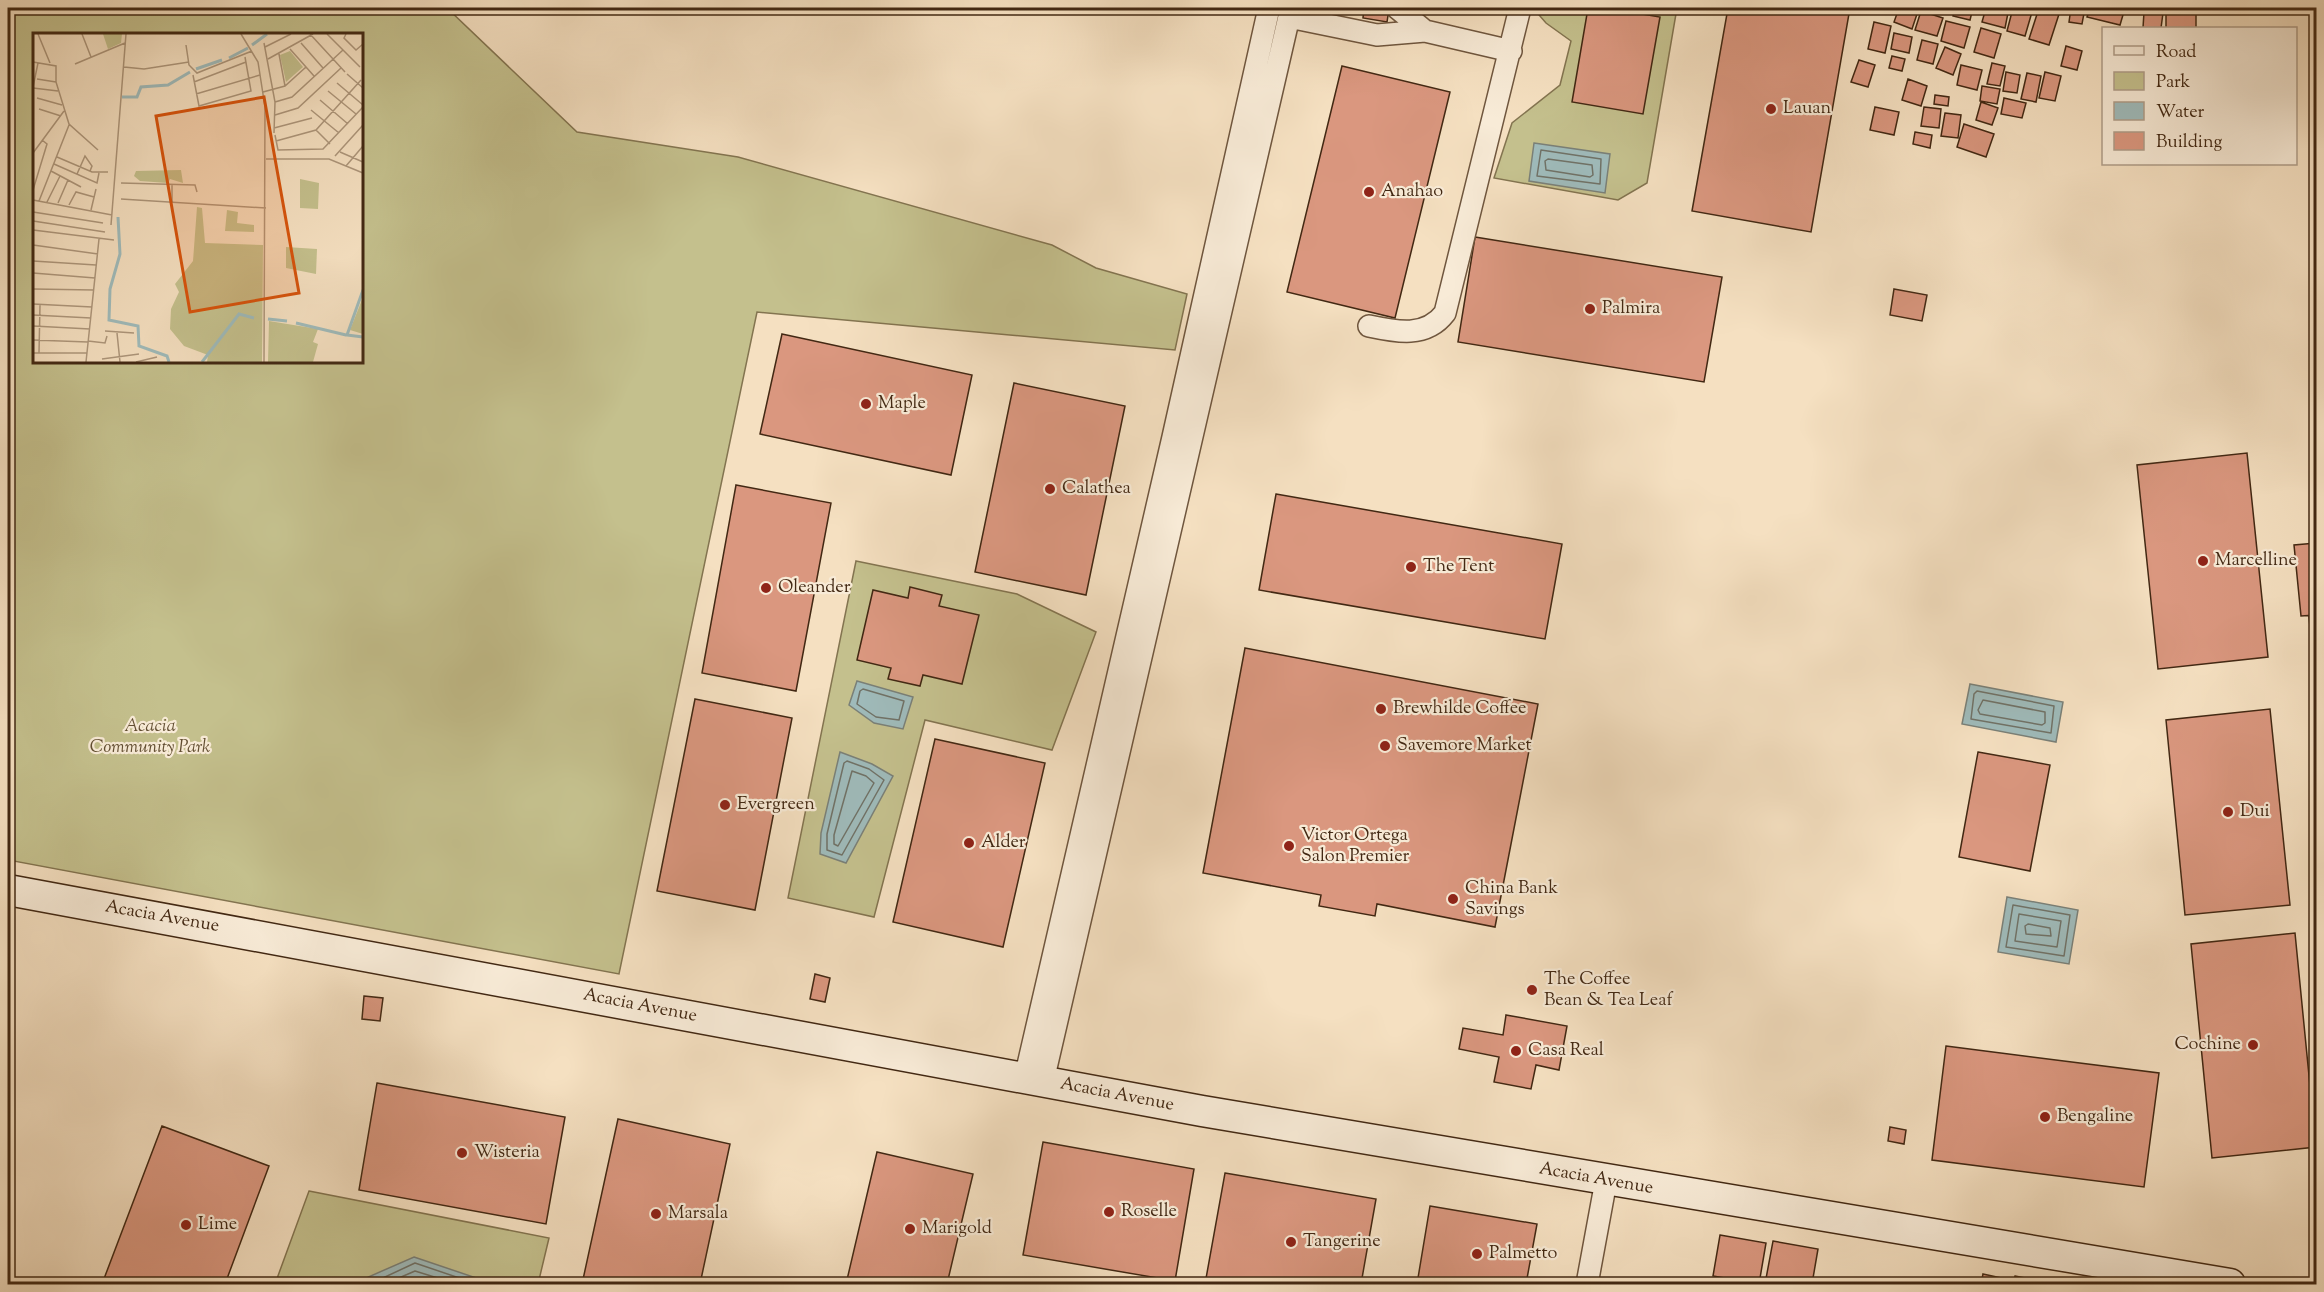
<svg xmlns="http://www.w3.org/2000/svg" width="2324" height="1292" font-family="'Sorts Mill Goudy',serif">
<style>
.green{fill:#c4c08d;stroke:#837450;stroke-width:1.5;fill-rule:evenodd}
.water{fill:#9fbbbb;stroke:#7a8078;stroke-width:1.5}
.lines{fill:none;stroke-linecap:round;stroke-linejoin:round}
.shore{stroke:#707267;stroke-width:1.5}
.building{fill:#da977f;stroke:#422813;stroke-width:1.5}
.street-casing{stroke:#6f563e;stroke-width:24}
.secondary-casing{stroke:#422813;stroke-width:33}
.street{stroke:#f8ebd7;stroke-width:21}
.secondary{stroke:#f8ebd7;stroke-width:30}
.poi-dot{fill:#8f2418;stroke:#f8ebd7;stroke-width:2}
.labels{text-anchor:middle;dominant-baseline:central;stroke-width:4.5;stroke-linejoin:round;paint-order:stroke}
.poi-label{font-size:18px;fill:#422813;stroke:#f8ebd7;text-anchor:start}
.park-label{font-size:18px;font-style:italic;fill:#624e32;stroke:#f8ebd7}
.street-label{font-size:18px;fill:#422813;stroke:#f8ebd7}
.inset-river{fill:none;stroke:#9fbbbb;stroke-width:3}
.inset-road{fill:none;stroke:#ad967b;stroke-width:1.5}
.view{fill:#d7540d;fill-opacity:0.15;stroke:#d7540d;stroke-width:3}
.inset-edge{fill:none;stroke:#422813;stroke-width:3}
</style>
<rect width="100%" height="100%" fill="#f5e0c1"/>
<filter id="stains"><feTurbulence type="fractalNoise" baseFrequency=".00333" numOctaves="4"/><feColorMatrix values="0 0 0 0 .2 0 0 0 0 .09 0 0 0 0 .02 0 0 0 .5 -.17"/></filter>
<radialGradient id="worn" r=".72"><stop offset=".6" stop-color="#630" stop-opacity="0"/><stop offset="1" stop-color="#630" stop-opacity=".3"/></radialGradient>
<path class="green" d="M8,8H447L577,132L738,157L1052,245L1096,268L1187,294L1175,350L757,312L619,974L8,860ZM362,34V362H34V34Z
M1533,8H1677L1647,183L1618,200L1494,178L1512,123L1560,85L1571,41L1546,23Z
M856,561L1017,594L1096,632L1052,750L925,720L874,917L788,898Z
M309,1191L549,1238L538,1284H275Z"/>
<path class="water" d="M1534,143L1610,154L1605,193L1529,181Z
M857,681L913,697L903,729L874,723L849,705Z
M1970,684L2063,702L2056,742L1962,724Z
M840,752L872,764L893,776L846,863L820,854L821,833Z
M2007,897L2078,910L2069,964L1998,952Z
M414,1257L494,1284H363L366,1278Z"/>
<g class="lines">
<path class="shore" d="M1541,150L1601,159L1600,184L1537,176Z
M1548,159L1592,165L1593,175L1590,177L1546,170L1545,161Z
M863,689L904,701L899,720L876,717L857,704L860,691Z
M1977,691L2054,706L2051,733L1971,719L1974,694Z
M1983,700L2045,712V723L2042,725L1980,714L1978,710Z
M847,761L869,769L884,780L842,855L827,850V834L844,763Z
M852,771L866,776L874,783L838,846L834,844V835Z
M2013,905L2070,915L2064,956L2006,947Z
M2019,914L2061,921L2057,947L2015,941Z
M2028,924L2050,928L2051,936L2026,934L2025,926Z
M370,1284L415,1263L477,1284
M385,1284L415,1271L457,1284"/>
</g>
<path class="building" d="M1364,8L1389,9L1387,22L1363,18Z
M1588,8H1606L1660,17L1643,114L1572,102Z
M1728,8H1850L1811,232L1692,211Z
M1899,8H1919L1912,29L1894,22Z
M1955,8H1973L1970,20L1953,16Z
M1986,8H2009L2005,28L1982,22Z
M2013,8L2032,12L2025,36L2007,31Z
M2039,8L2060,11L2049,45L2029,39Z
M2071,8H2085L2082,24L2069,22Z
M2090,8H2125L2120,25L2087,17Z
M2166,10L2196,11V28H2166Z
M1921,11L1943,18L1937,36L1915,30Z
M2144,12L2163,13L2161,28H2143Z
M1946,21L1970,27L1964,48L1941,41Z
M1874,22L1891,26L1885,53L1868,49Z
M1981,28L2001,34L1994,58L1974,52Z
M1894,33L1912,37L1909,53L1891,49Z
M1922,40L1938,44L1933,64L1917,60Z
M2066,46L2082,51L2077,70L2061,66Z
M1945,47L1961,54L1953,75L1936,68Z
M1892,56L1905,59L1902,71L1889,68Z
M1859,60L1875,65L1868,87L1851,82Z
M1992,63L2005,66L2000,86L1987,84Z
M1961,65L1982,70L1977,90L1957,85Z
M1342,66L1450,92L1395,318L1287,292Z
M2006,72L2020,75L2017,93L2003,91Z
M2045,72L2061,76L2055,101L2039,98Z
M2027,73L2041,76L2036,102L2021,99Z
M1908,79L1927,86L1921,106L1902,100Z
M1982,86L2000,89L1997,104L1980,101Z
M1935,95L1949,97L1948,106L1934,104Z
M2004,98L2026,103L2022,118L2001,114Z
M1981,102L1998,108L1992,125L1976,120Z
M1875,107L1899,112L1894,135L1870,130Z
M1924,107L1941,109L1939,128L1921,126Z
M1945,113L1961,115L1958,138L1941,136Z
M1964,124L1994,134L1986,157L1957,147Z
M1915,132L1932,135L1930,148L1913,144Z
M1475,237L1722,277L1704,382L1458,342Z
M1894,289L1927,295L1922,321L1890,315Z
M782,334L972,375L951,475L760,434Z
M1014,383L1125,406L1086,595L975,572Z
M2247,453L2268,657L2158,669L2137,465Z
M736,485L831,503L796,691L702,673Z
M1276,494L1562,544L1545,639L1259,590Z
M2316,543V615L2301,616L2294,545Z
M910,587L942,595L939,606L979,615L962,684L923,675L920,686L888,679L891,668L857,660L873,590L908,598Z
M2316,616V646H2312L2309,617Z
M1245,648L1538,704L1495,927L1377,904L1375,916L1319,906L1321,895L1203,873Z
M695,699L792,718L755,910L657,891Z
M2270,709L2290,905L2185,915L2166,720Z
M935,739L1045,763L1003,947L893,922Z
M1978,752L2050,765L2030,871L1959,857Z
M2295,933L2316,1147L2212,1158L2191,944Z
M815,974L830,978L825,1002L810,999Z
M364,996L383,998L380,1021L362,1019Z
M1506,1015L1567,1026L1559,1070L1536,1065L1531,1089L1494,1082L1499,1057L1459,1049L1463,1028L1503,1035Z
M1946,1046L2159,1073L2144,1187L1932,1160Z
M377,1083L565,1117L546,1224L359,1190Z
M618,1119L730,1144L700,1284H582Z
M162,1126L269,1166L225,1284H102Z
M1890,1127L1906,1130L1904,1144L1888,1141Z
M1043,1142L1194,1169L1175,1281L1023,1255Z
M877,1152L973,1174L947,1284H846Z
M1225,1173L1376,1199L1361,1284H1205Z
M1430,1206L1537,1224L1526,1284H1417Z
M1720,1235L1766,1243L1759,1284L1713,1276Z
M1773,1241L1818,1249L1812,1284H1765Z
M1983,1274L2011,1280L2010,1284H1981Z
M2015,1276L2046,1282V1284H2013Z"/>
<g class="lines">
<g class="street-casing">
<path id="street" d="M1397,8L1425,31
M1289,17L1377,35L1425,31L1511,51
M1369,326C1397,332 1426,338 1445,313L1520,8
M1025,1078L1173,437L1269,8
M1043,1081L1291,8
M1587,1284L1606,1181"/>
</g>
<g class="secondary-casing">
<path id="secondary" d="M8,890L1202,1111L2230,1284"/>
</g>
<use href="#street" class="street"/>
<use href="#secondary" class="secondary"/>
</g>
<g class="poi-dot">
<circle cx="1771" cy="109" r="6"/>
<circle cx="1369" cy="192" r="6"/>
<circle cx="1590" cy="309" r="6"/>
<circle cx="866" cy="404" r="6"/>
<circle cx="1050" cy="489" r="6"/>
<circle cx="2203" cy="561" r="6"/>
<circle cx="1411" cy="567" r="6"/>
<circle cx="766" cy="588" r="6"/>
<circle cx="1381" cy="709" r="6"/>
<circle cx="1385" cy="746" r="6"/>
<circle cx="725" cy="805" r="6"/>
<circle cx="2228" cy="812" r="6"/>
<circle cx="969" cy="843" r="6"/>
<circle cx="1289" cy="846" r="6"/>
<circle cx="1453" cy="899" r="6"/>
<circle cx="1532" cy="990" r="6"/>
<circle cx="2253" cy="1045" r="6"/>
<circle cx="1516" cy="1051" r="6"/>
<circle cx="2045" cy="1117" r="6"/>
<circle cx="462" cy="1153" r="6"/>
<circle cx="1109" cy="1212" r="6"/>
<circle cx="656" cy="1214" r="6"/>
<circle cx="186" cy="1225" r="6"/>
<circle cx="910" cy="1229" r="6"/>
<circle cx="1291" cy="1242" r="6"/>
<circle cx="1477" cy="1254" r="6"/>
</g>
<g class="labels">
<g class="poi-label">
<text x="1783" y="109">Lauan</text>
<text x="1381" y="192">Anahao</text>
<text x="1602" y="309">Palmira</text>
<text x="878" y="404">Maple</text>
<text x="1062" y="489">Calathea</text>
<text x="2215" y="561">Marcelline</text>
<text x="1423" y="567">The Tent</text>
<text x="778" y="588">Oleander</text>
<text x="1393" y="709">Brewhilde Coffee</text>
<text x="1397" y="746">Savemore Market</text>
<text x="737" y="805">Evergreen</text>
<text x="2240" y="812">Dui</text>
<text x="1301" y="836">Victor Ortega<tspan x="1301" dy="21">Salon Premier</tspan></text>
<text x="981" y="843">Alder</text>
<text x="1465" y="889">China Bank<tspan x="1465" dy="21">Savings</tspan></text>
<text x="1544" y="980">The Coffee<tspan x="1544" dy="21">Bean &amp; Tea Leaf</tspan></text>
<text x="2241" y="1045" text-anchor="end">Cochine</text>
<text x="1528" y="1051">Casa Real</text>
<text x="2057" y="1117">Bengaline</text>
<text x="474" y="1153">Wisteria</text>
<text x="1121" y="1212">Roselle</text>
<text x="668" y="1214">Marsala</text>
<text x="198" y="1225">Lime</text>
<text x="922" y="1229">Marigold</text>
<text x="1303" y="1242">Tangerine</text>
<text x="1489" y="1254">Palmetto</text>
</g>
<g class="park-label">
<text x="150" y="727">Acacia<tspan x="150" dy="21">Community Park</tspan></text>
</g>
<g class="street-label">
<text transform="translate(162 917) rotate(10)">Acacia Avenue</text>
<text transform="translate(640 1006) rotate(11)">Acacia Avenue</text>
<text transform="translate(1117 1095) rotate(11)">Acacia Avenue</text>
<text transform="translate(1596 1179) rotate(10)">Acacia Avenue</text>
</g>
</g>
<g transform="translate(33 33)">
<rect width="330" height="330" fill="#f5e0c1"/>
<path d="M70,1H89L88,10L75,16ZM257,18L270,34L253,49L247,22ZM148,137L150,150L137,146L135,150L107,148L101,143L103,138ZM267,146L286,150L285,176L267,175ZM164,174L169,175L172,210L230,212L229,329H174L175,322L151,313L137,296L138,276L146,259L142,251L160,228ZM194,177L205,179L204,190L221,192V199L192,198ZM253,214L284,216L283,241L253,235ZM330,264V301L317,297ZM236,288L285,296L280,309L285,311L280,329H235Z" fill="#c4c08d"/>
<path class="inset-river" d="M219,12L234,1M196,25L215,15M163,36L189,27M89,64H104L108,54L135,52L157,39M85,184L87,221L77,256L76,287L105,293L106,313L134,323L136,329M330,257L314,302L330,304M235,286L254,288M263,290L313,302M169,329L206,281L221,285"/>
<path class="inset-road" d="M5,1L17,30M49,1L58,24M208,1L225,29L232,74L231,329M277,1L312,39M294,1L327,34M313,1L311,5L323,17L330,11M231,10L242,69L241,100M268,10L290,35M153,12L156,32L164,40L219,18M232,14L258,1M257,16L281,43M246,21L252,53M235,26L280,1M0,29L23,33V49L36,91L65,117M42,31L92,10M91,34L111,36L156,29M314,41L330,55M160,42L166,73L218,58L212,24M4,46L23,49M161,49L213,29M304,50L330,72M0,54L5,30M0,55L25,58M295,58L323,81M230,59L252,53L273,34M163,61L227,42M4,65L29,72M287,67L315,91M242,69L259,64L310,17M6,76L28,83M278,77L306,100M242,82L265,75L308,35M241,95L279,85M283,97L297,111M242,102L245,117L290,116L330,74M243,108L283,97L328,47M307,119L330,129M0,120L31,78M302,123L330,92M24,124L59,139H75M233,126H296L330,140M21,131L64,150L66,140M313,133L330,113M18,138L48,154M44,141L52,123L59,133L57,138M88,150L162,152L164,159M139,151V170M0,157L14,111L9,107M88,166L233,175M0,167L79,182M6,168L36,92M14,169L27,143M25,170L35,147M36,172L43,159L61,164M58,177L63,156M0,179L70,190M0,188L72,199M78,192L93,1M0,197L81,207M0,212L65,221M0,228L63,232M0,240L62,245M0,256L61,257M0,271L59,274M0,282L58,285M0,293L57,296M72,298L101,300M84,300L87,329M0,307L55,309M55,308L72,310L74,303M0,320H54M6,320L7,272M69,326L106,321M53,329L66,206M103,329L124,324"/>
<path class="view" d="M231,64L266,260L157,279L123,83Z"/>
<rect width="330" height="330" class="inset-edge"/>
</g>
<rect width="2324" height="1292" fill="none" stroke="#f5e0c1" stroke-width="30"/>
<rect x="9" y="9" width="2306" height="1274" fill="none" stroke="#422813" stroke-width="3"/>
<rect x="15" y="15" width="2294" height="1262" fill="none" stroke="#422813" stroke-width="1.5"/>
<rect x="2102" y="27" width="195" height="138" fill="#f8ebd7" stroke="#af9d89" stroke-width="1.5"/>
<rect x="2114" y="46" width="30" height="9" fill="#f8ebd7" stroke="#af9d89" stroke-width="1.5"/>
<text x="2156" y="57" font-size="18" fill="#422813">Road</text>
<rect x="2114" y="72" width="30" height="18" fill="#c4c08d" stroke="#af9d89" stroke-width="1.5"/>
<text x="2156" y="87" font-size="18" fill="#422813">Park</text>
<rect x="2114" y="102" width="30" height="18" fill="#9fbbbb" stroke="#af9d89" stroke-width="1.5"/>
<text x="2156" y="117" font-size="18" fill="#422813">Water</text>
<rect x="2114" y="132" width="30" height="18" fill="#da977f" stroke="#af9d89" stroke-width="1.5"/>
<text x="2156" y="147" font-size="18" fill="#422813">Building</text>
<rect width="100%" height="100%" filter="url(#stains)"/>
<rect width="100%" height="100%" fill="url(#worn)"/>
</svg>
